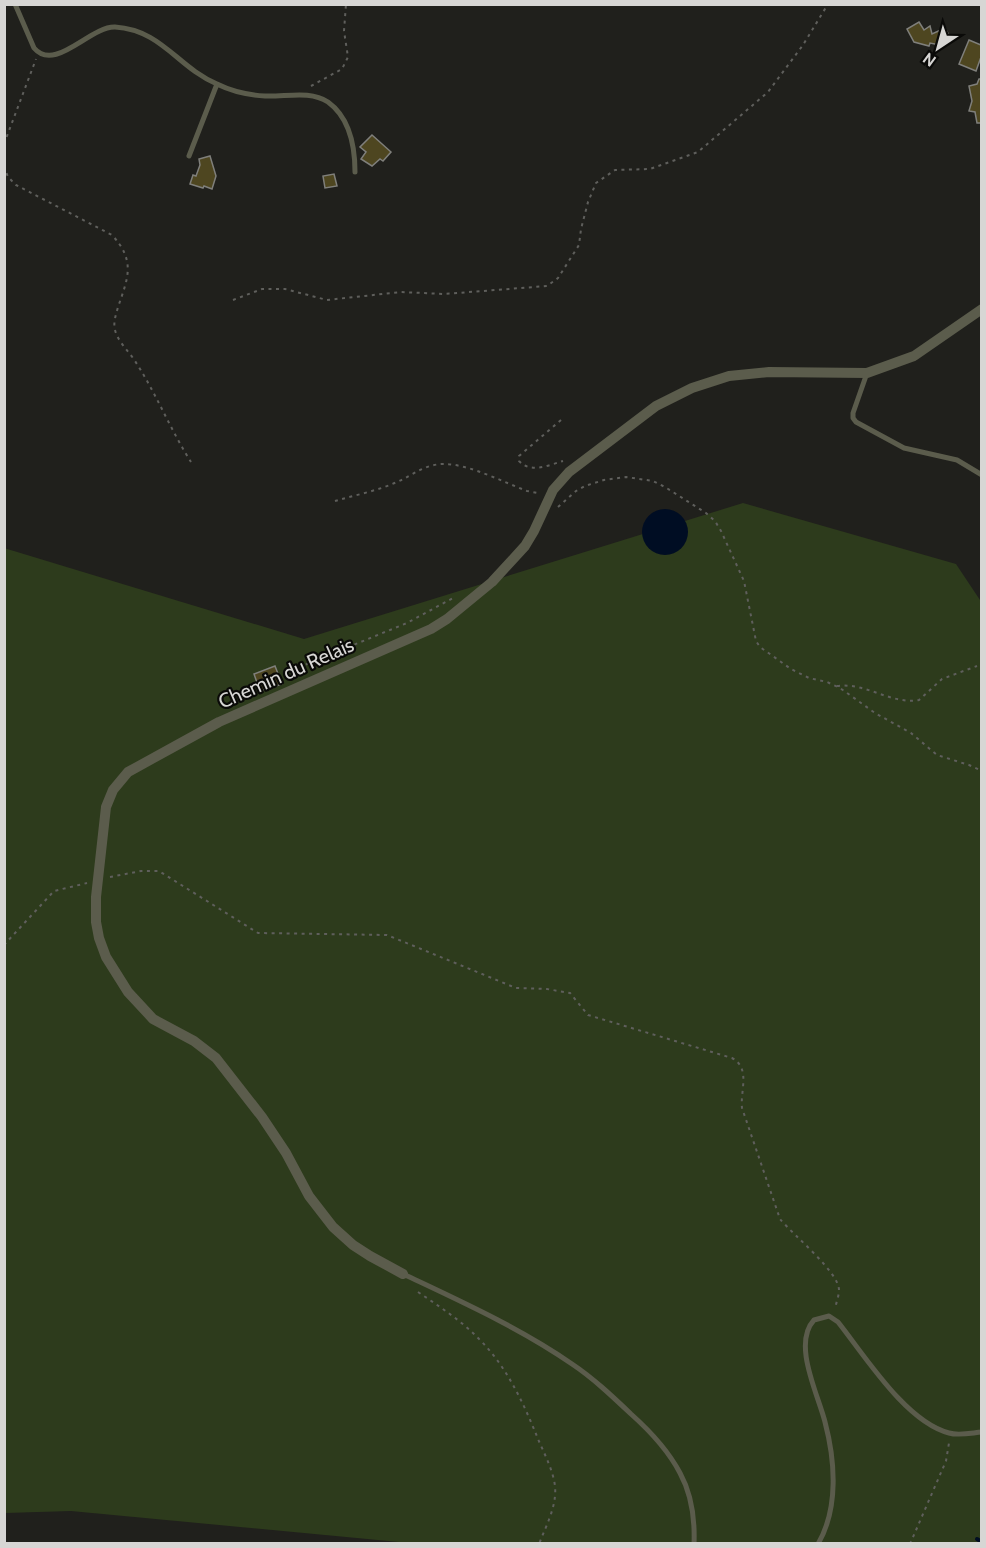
<svg xmlns="http://www.w3.org/2000/svg" width="986" height="1548" font-family="Cabin,sans-serif">
<style>
.green{fill:#2d3b1c}
.water{fill:#000d23}
.lines{fill:none;stroke-linecap:round;stroke-linejoin:round}
.stream{stroke:#000d23;stroke-width:4}
.building{fill:#4e4620;stroke:#7f7f7b;stroke-width:1.5}
.path{stroke:#5f5f5c;stroke-width:2;stroke-dasharray:3 4.5;stroke-linecap:butt}
.service{stroke:#5b5c4c;stroke-width:5}
.minor{stroke:#5b5c4c;stroke-width:10}
.labels{text-anchor:middle;dominant-baseline:central;stroke-width:4.5;stroke-linejoin:round;paint-order:stroke}
.street-label{font-size:20px;fill:#d7d6d4;stroke:#0a0a08}
</style>
<rect width="100%" height="100%" fill="#20201c"/>
<path class="green" d="M743,503L956,564L982,603L981,1543L420,1544L71,1511L5,1513L4,548L304,639Z"/>
<path class="water" d="M642 532a23 23 0 1 1 46 0a23 23 0 1 1-46 0Z"/>
<g class="lines">
<path class="stream" d="M977,1539L982,1542"/>
</g>
<path class="building" d="M919,22L924,30L930,26L932,34L945,28L951,39L940,45L930,43L929,46L914,42L907,29Z
M969,40L981,45V57L976,71L959,64Z
M979,79H981V123H977L975,112L969,111L972,101L969,86L977,84Z
M372,135L391,152L383,161L380,159L372,166L361,159L366,152L360,147Z
M210,156L216,176L212,189L204,186L203,188L190,184L193,175L196,176L200,165L199,159Z
M334,174L337,186L325,188L323,176Z
M275,666L282,684L260,691L254,674Z"/>
<g class="lines">
<path class="path" d="M682,4H703
M311,86L342,69L348,57L344,31L346,4
M4,144L36,59
M4,166L8,177L16,185L112,235C136,261 128,278 118,307C116,315 113,322 115,330C118,342 128,350 135,361C156,393 170,429 191,462
M233,300L262,289H285L327,300L401,292L444,294L547,286L558,278L579,245L581,229L588,202L596,183L615,170L650,169L698,152L768,92L803,45L828,4
M561,420L519,456V461C531,474 549,465 563,461
M335,501C355,495 377,491 397,482C413,475 425,464 444,464C469,464 503,482 527,491L538,493
M558,507L576,491L585,486L604,480L626,477L653,481L665,487L706,513L715,521L721,531L744,581L756,641L760,647L791,669L809,678L827,682L840,688L875,713L911,733L937,755L969,765L982,771
M285,673L407,623L453,598
M837,686C866,682 891,705 919,700L942,679L977,666
M110,877L141,871H159L258,933L387,935L516,988L547,989L570,993L588,1015L732,1058C751,1068 740,1091 742,1108L780,1219C793,1235 839,1272 839,1290C839,1296 836,1303 835,1309
M4,945L54,891L87,883
M418,1292C440,1307 462,1321 480,1340C507,1367 524,1404 538,1439C544,1453 553,1470 555,1486C557,1506 546,1526 539,1544
M910,1544L946,1461L949,1443"/>
<path class="service" d="M15,4L34,48C55,73 90,26 115,27C162,30 177,67 217,84C231,91 249,95 265,96C286,97 310,90 328,102C350,118 355,146 355,172
M189,156L217,84
M867,373L853,413V418L856,422L904,448L957,460L982,475
M403,1274C460,1301 520,1328 572,1364C593,1378 612,1396 631,1414C650,1431 668,1450 680,1473C692,1495 695,1519 694,1544
M818,1544C839,1508 835,1460 825,1422C818,1394 792,1344 814,1320L829,1316L838,1322C865,1356 906,1422 949,1433C959,1436 971,1433 982,1432"/>
<path class="minor" d="M403,1274L370,1256L353,1245L333,1227L309,1196L286,1153L262,1117L216,1058L194,1041L153,1019L128,992L106,957L99,938L96,922V897L106,807L113,790L128,772L219,722L431,629L447,619L492,582L525,546L534,531L553,490L569,472L656,406L692,388L729,376L769,372L867,373L914,356L982,309"/>
</g>
<g class="labels">
<g class="street-label">
<text transform="translate(286 673) rotate(-24)">Chemin du Relais</text>
</g>
</g>
<rect width="986" height="1548" fill="none" stroke="#d7d6d4" stroke-width="12"/>
<g transform="translate(938 48) rotate(216)" stroke="#0a0a08" stroke-width="4.5" paint-order="stroke">
<path d="M0-4.5L10 22L0 15L-10 22Z" fill="#d7d6d4"/>
<text y="-9" font-size="16" font-weight="bold" text-anchor="middle" fill="#d7d6d4">N</text>
</g>
</svg>
